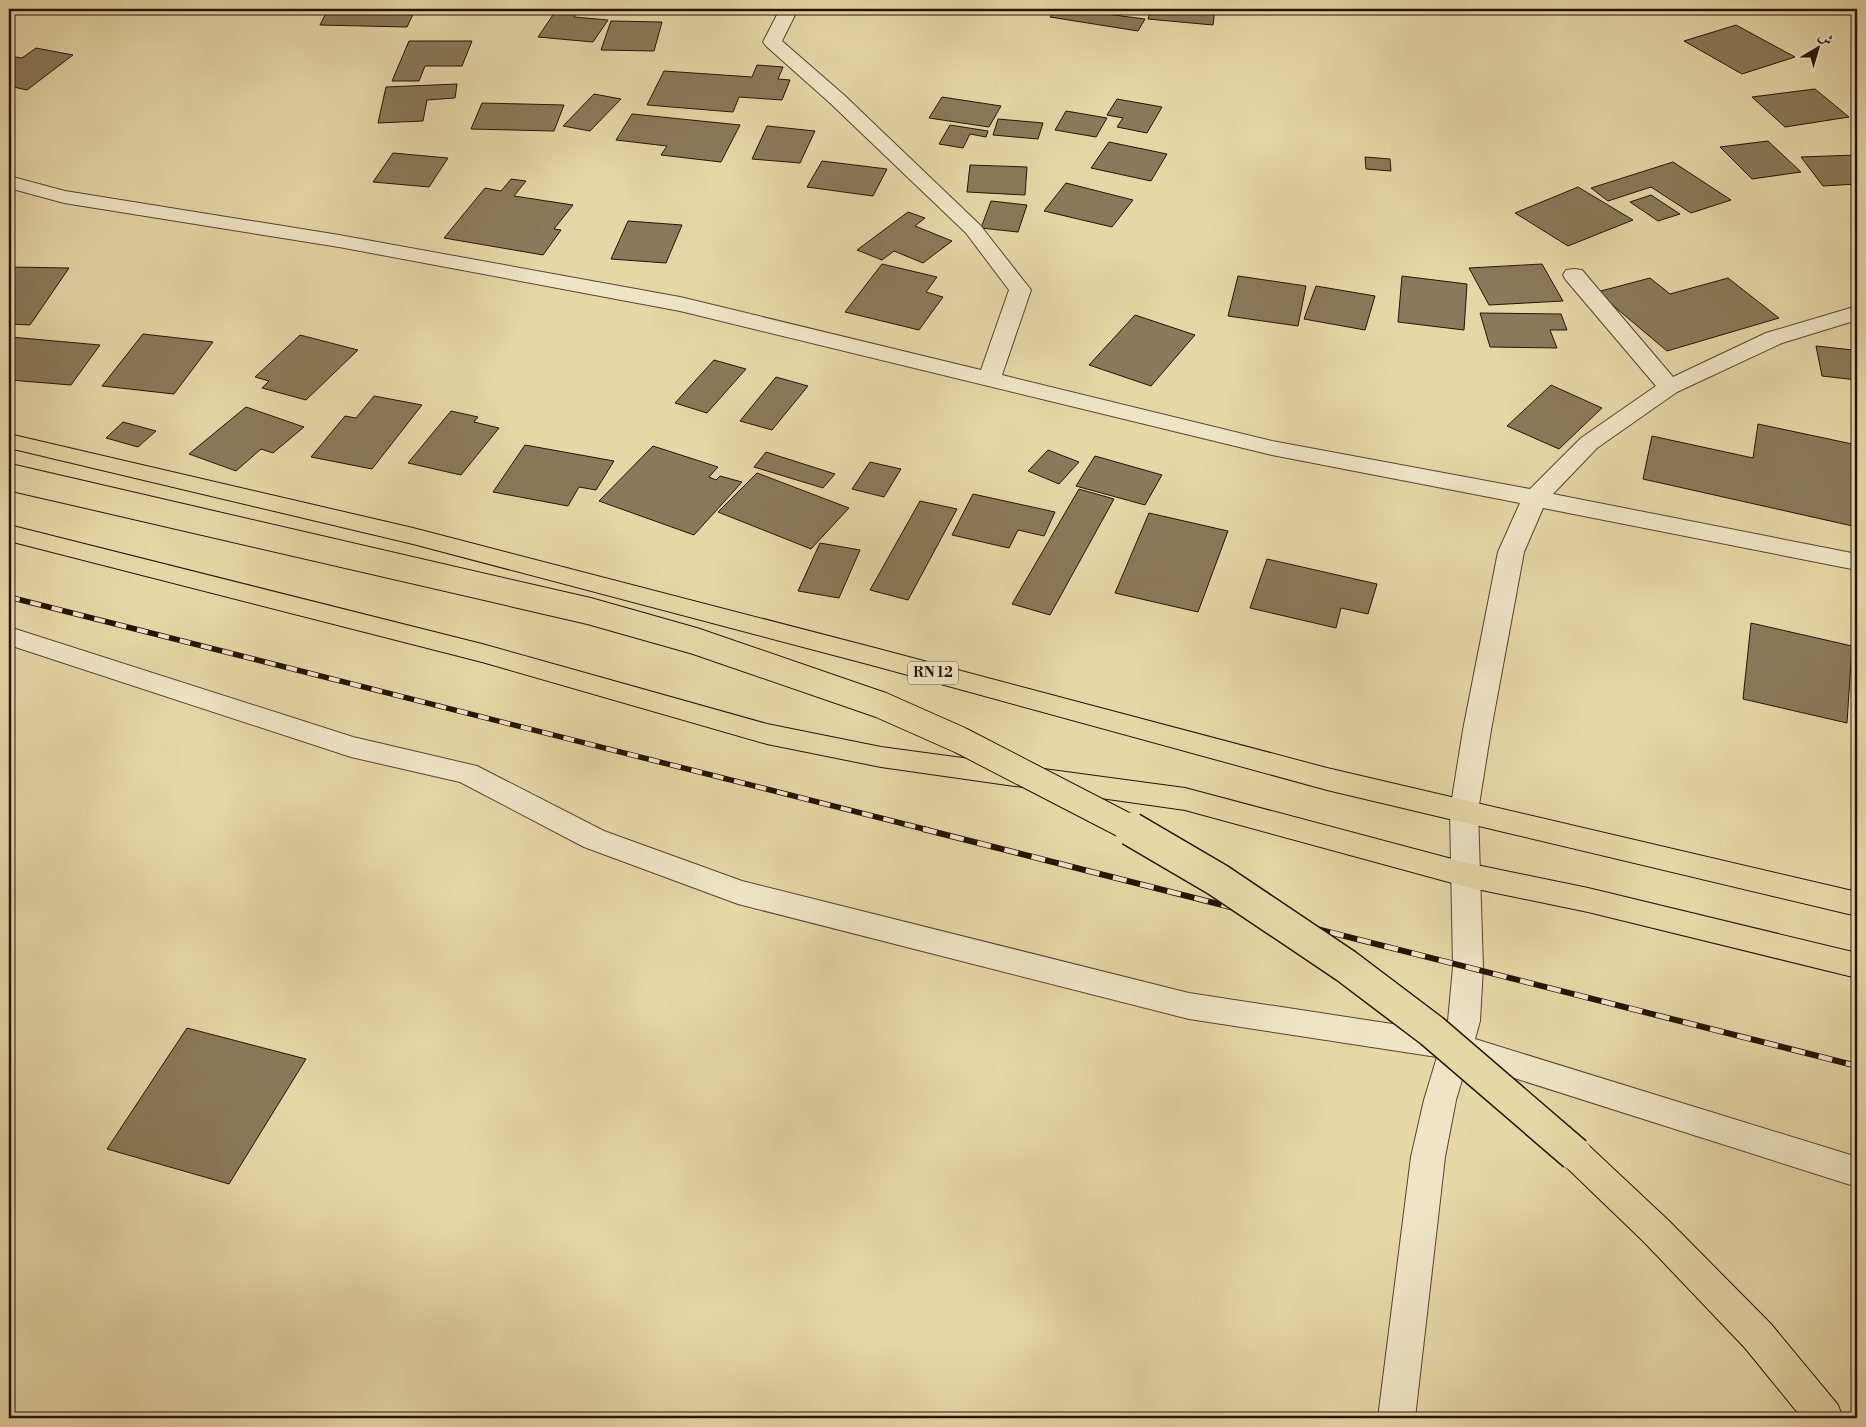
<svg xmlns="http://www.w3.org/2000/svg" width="1866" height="1427" font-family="'Libre Bodoni',Amiri,serif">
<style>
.building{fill:#8a795a;stroke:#261306}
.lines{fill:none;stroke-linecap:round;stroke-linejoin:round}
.minor-casing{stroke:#56442e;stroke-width:2}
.major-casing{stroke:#261306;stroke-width:2}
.highway-casing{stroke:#261306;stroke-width:2}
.minor{fill:#efe5c6;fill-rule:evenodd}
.major{fill:#e6d7a7;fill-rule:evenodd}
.highway{fill:#e6d7a7;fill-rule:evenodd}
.rail-far1-casing{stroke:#261306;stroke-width:5.5}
.rail-casing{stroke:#261306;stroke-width:6}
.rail-far1{stroke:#efe5c6;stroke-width:4;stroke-dasharray:11;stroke-linecap:butt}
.rail{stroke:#efe5c6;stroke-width:4.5;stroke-dasharray:14;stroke-linecap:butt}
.major-bridge-far1-casing{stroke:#261306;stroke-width:28;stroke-linecap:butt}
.major-bridge-casing{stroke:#261306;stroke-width:36;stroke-linecap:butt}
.major-bridge-far1{stroke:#e6d7a7;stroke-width:26}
.major-bridge{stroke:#e6d7a7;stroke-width:33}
.labels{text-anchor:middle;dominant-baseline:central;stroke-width:5;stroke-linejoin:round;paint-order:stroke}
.shield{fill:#efe5c6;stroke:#625240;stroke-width:1}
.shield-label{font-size:14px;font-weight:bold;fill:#261306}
</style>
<rect width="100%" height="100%" fill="#e6d7a7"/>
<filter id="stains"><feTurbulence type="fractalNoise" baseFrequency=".004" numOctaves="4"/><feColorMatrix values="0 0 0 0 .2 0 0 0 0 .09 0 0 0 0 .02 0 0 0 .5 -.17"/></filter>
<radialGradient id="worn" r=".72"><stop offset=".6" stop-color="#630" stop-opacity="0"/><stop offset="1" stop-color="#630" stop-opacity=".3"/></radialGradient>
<path class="building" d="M328,9H394L415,10L407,27L320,25Z
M557,9L578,11L574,17L608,20L593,42L538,37Z
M642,9H749L747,13Z
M1056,9H1067L1145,19L1138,31L1050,17Z
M1151,9H1215L1213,25L1148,19Z
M611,21L662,22L654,51L601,50Z
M1736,25L1795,57L1742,74L1684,41Z
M409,41H472L462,66H425L419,81H392Z
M36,48L73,55L27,90L9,86V56L22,58Z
M757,65L783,67L778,79L790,80L782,100L739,97L733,112L647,105L664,71L752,77Z
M457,84L455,98L427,100L423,121L378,123L386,87Z
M1815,89L1849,117L1785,127L1752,97Z
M594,94L621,99L590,131L563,126Z
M942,97L1001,106L989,127L929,118Z
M1117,99L1162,107L1147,133L1117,127L1123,118L1107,115Z
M482,103L564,105L554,131L471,129Z
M1066,111L1107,118L1096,137L1055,130Z
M632,114L740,125L721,162L661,155L667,146L616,140Z
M998,119L1043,123L1038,139L993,135Z
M950,125L988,131L986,137L970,134L963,148L939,144Z
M767,126L815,131L800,163L752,159Z
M1768,141L1801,172L1752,179L1720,147Z
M1109,142L1167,154L1151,181L1091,168Z
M393,153L448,158L429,187L373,182Z
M1857,155V184L1823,186L1801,157Z
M1365,157L1390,159L1391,171L1366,169Z
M822,161L887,169L873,196L807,187Z
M1673,162L1731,200L1691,213L1651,187L1608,201L1591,188Z
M970,165L1027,167L1025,195L967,192Z
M511,179L526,181L514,196L573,205L554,229L561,230L543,255L444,238L485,188L501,191Z
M1066,183L1133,200L1112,227L1044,211Z
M1578,187L1633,220L1568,246L1515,213Z
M1651,195L1680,214L1658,221L1630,202Z
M991,201L1027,205L1018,232L981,228Z
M908,212L925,218L915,226L952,241L923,263L894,251L882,260L857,250Z
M628,221L682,225L666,263L611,259Z
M882,264L937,277L926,292L943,297L919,330L845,312Z
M1542,264L1563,301L1489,305L1469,268Z
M9,267L69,268L30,325L9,324Z
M1238,276L1306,286L1298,326L1228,316Z
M1402,276L1467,284L1464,330L1398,322Z
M1650,278L1670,294L1728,278L1779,318L1667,351L1597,292Z
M1316,286L1375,296L1365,330L1304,319Z
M1480,313L1561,314L1567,330H1550L1557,348L1490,347Z
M1135,315L1195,335L1151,386L1089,365Z
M143,334L213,342L174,394L102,386Z
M300,335L358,350L306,400L262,388L269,381L255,377Z
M10,337L100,345L71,385L10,380L9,382Z
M1851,343H1857V380L1822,376L1816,346L1853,350Z
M714,360L746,369L707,413L675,403Z
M776,377L808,386L772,430L740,421Z
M1551,385L1602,408L1559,449L1507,426Z
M374,396L422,405L372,469L311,457L345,416L356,418Z
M246,407L304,427L273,453L261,449L236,471L189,454Z
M451,411L478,417L474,422L499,428L461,475L408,463Z
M123,422L156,431L138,447L106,438Z
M1758,424L1857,445V527L1643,479L1652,436L1753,458Z
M525,445L614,461L596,490L579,487L568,506L493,492Z
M653,446L718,467L709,477L716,480L720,476L742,482L694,535L599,501Z
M1048,450L1079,462L1059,484L1028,471Z
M766,452L835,474L823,488L754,467Z
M1095,456L1162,475L1145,505L1076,486Z
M870,462L901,469L884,497L852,489Z
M757,473L849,508L811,549L718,512Z
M1079,489L1114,499L1050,615L1012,604Z
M973,494L1055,512L1044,536L1018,530L1009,548L952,535Z
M920,501L957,509L908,600L870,590Z
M1149,513L1228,531L1198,612L1115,593Z
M820,543L860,550L839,598L798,591Z
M1267,559L1377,584L1368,614L1341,608L1336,628L1250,608Z
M1751,623L1852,646L1847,723L1743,699Z
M187,1028L306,1059L229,1184L107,1149Z"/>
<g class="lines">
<g class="minor-casing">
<path id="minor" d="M780,9H798L782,41L844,95L980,225L1031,290L1002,375L1272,441L1530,489L1581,438L1656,386L1566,280L1563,275L1566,270L1574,269L1582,270L1673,377L1766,333L1857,306V320L1782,343L1677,392L1597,448L1553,494L1857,554V570L1543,508L1524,552L1491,730L1478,811L1483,967L1480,1021L1475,1039L1857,1157V1187L1467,1063L1456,1100L1445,1157L1415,1418H1378L1411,1157L1424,1100L1437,1057L1189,1019L738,904L584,847L460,782L351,757L9,645V627L353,737L477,766L604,831L742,881L1189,993L1445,1032L1448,1021L1453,967L1450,811L1463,730L1498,552L1520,503L1272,455L680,311L339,247L64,203L9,188V176L65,191L339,235L680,297L981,370L1009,290L966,233L830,103L766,46L763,42Z"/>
</g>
<g class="major-casing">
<path id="major" d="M1575,1139L1587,1144L1668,1220L1771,1324L1838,1405L1843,1418H1802L1745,1348L1644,1242L1563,1164L1558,1154L1563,1144Z"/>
</g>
<g class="highway-casing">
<path id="highway" d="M9,434L413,528L875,648L1327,768L1857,892V916L1327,790L875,666L413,544L9,448Z
M9,525L482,644L767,724L881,747L1185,788L1467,863L1588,888L1857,953V978L1588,912L1467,887L1185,810L881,767L767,744L482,662L9,541Z"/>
</g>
<use href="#minor" class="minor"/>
<use href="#major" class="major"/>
<use href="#highway" class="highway"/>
<g class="rail-far1-casing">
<path id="rail-far1" d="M9,597L928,830"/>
</g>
<g class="rail-casing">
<path id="rail" d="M923,829L1857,1066"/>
</g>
<use href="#rail-far1" class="rail-far1"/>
<use href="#rail" class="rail"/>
<g class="major-bridge-far1-casing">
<path id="major-bridge-far1" d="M9,477L589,611L695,641L881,705L960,740L1134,830"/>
</g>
<g class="major-bridge-casing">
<path id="major-bridge" d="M1131,829L1218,880L1346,966L1432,1031L1575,1154"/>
</g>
<use href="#major-bridge-far1" class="major-bridge-far1"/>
<use href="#major-bridge" class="major-bridge"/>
</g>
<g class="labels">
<rect class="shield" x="908" y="661.5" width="50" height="23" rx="4"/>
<g class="shield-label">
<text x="933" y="673">RN 12</text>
</g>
</g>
<rect width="1866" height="1427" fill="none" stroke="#e6d7a7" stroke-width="30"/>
<rect x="10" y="10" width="1846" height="1407" fill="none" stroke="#261306" stroke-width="2.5"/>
<rect x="15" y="15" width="1836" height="1397" fill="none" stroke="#261306"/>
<g transform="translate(1818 48) rotate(38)" stroke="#efe5c6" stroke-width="4" paint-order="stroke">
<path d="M0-4L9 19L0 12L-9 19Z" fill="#261306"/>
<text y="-8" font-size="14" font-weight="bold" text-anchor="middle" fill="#261306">ش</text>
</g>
<rect width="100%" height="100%" filter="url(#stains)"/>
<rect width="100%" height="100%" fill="url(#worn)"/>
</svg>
